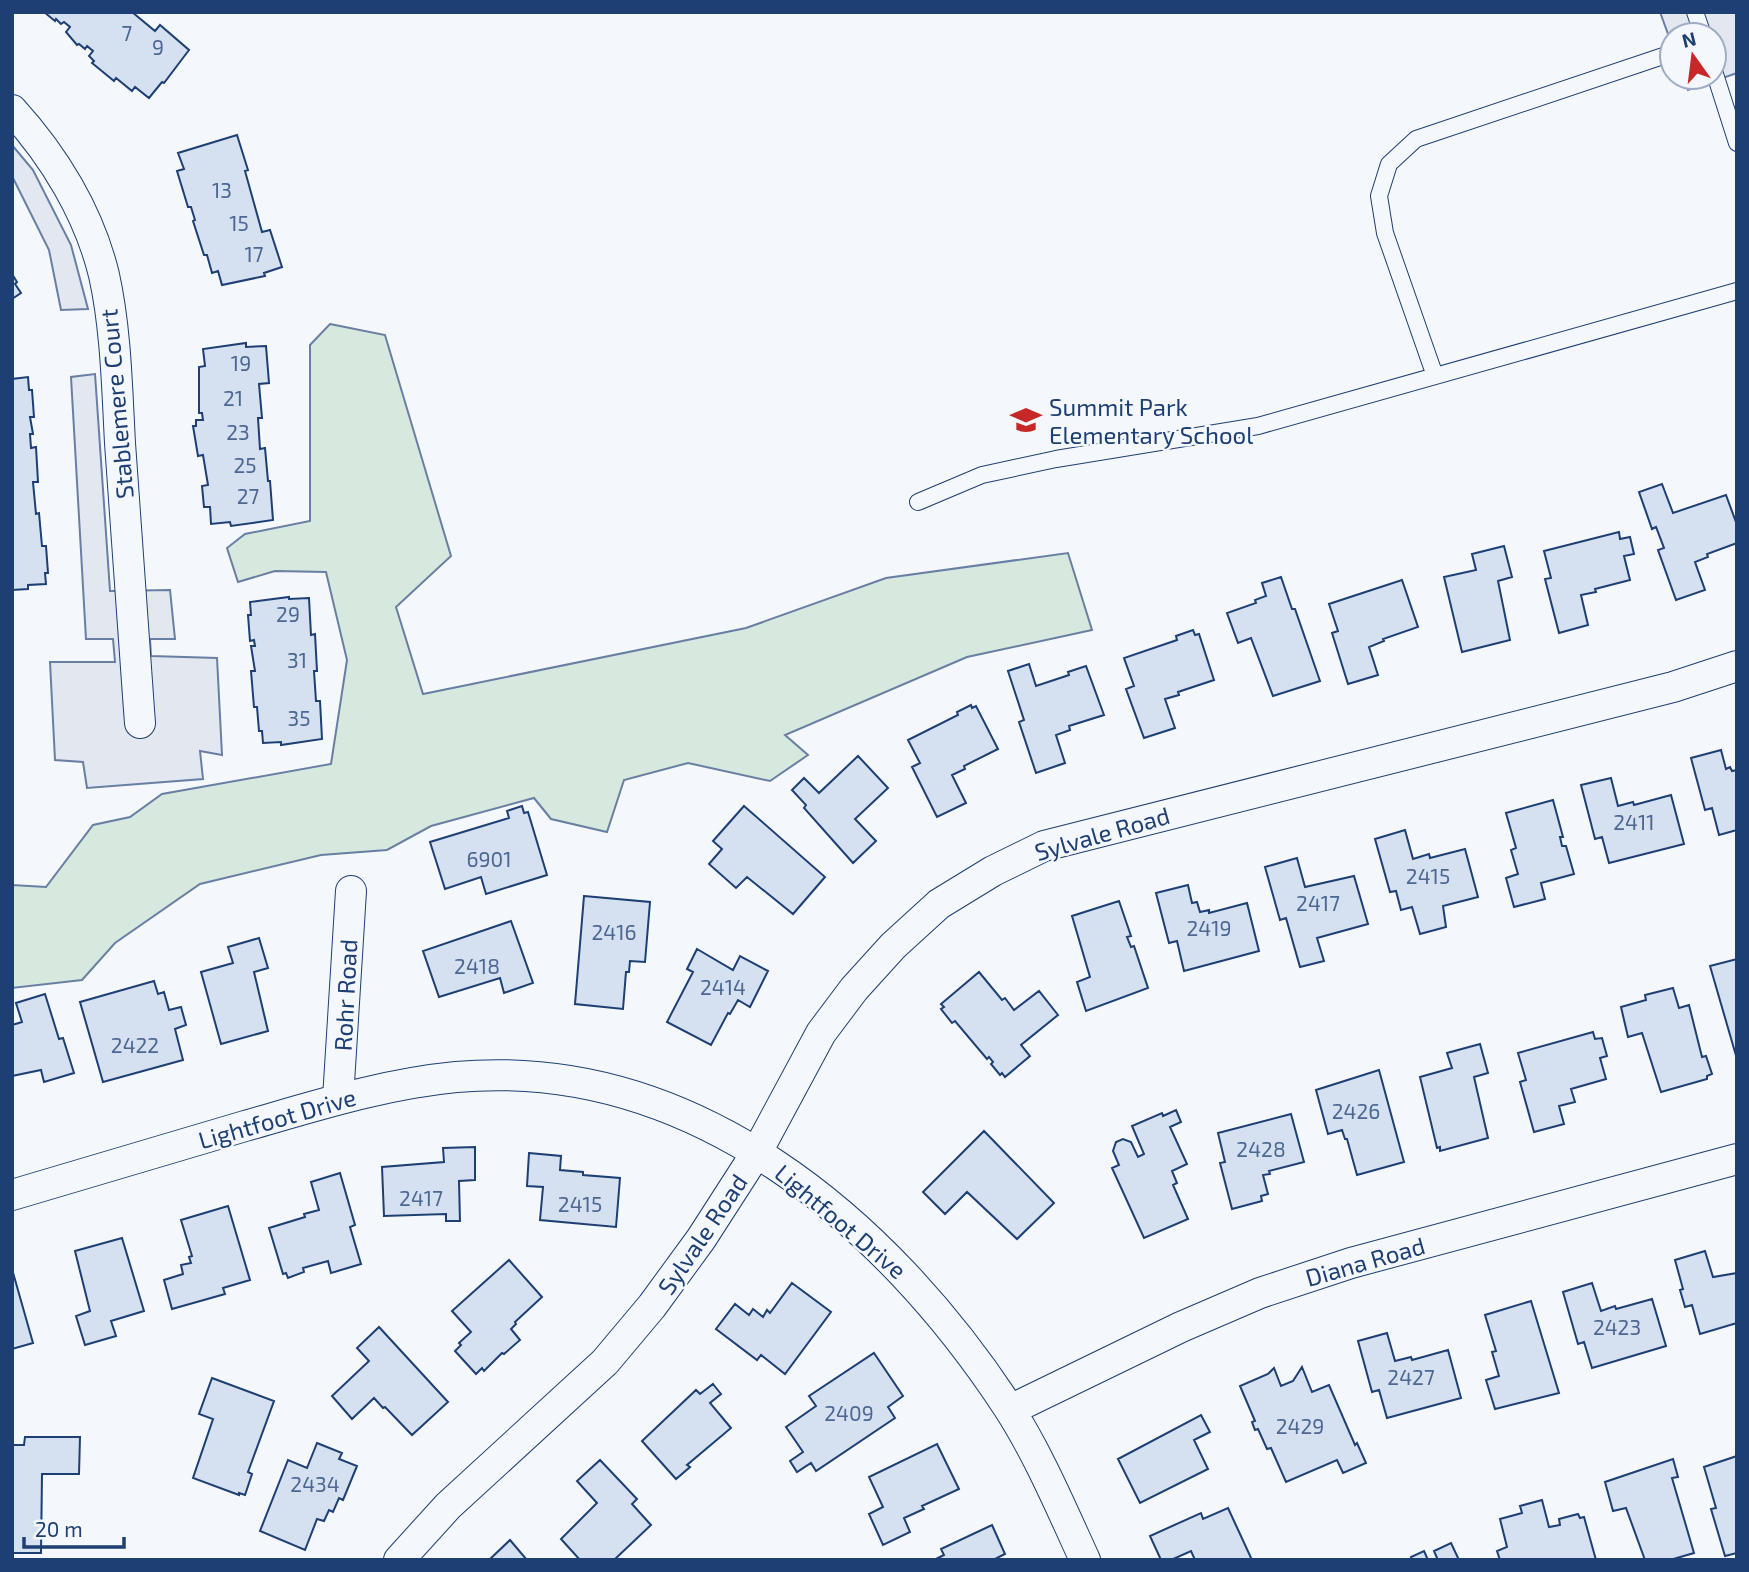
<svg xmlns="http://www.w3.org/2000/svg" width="1749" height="1572" font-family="'Exo 2',sans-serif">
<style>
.green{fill:#d7e8df;stroke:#687fa3;stroke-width:2}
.parking{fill:#e3e8f0;stroke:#687fa3;stroke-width:2}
.building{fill:#d5e0f0;stroke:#1d3f73;stroke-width:2}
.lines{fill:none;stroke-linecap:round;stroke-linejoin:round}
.service-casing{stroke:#1d3f73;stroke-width:18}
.minor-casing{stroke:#1d3f73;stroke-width:32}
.service{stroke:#f4f7fb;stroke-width:16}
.minor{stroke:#f4f7fb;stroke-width:30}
.labels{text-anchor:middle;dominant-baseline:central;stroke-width:5;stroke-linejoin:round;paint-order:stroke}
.number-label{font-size:21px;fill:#4b6792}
.street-label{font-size:24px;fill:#1d3f73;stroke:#f4f7fb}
.poi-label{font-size:24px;fill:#1d3f73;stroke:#f4f7fb;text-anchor:start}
</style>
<rect width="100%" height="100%" fill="#f4f7fb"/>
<path class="green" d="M330,324L385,335L451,556L396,607L423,694L746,628L886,578L1068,553L1092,630L967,657L785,735L808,755L770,781L688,763L624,780L607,832L551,819L534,798L431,826L387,850L321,855L200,884L115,943L82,980L12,988V885L46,887L93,825L130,817L162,794L331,764L347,660L326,572L275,571L238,582L227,548L245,534L310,521V345Z"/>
<path class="parking" d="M1660,12H1737V73L1688,90L1684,77H1714V35H1672V45Z
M12,145L33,170L71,245L88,309L61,310L49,250L12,176Z
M95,374L110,591L170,590L175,639H150L151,656L217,658L222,755L200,751L203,779L87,788L83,762L55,760L50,662H115L113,639H86L71,377Z"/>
<path class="building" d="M44,12H132L155,31L160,25L189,50L164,83L162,82L149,98L135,87L132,91L116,78L114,81L92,63L94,61L89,56L93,51L87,46L85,49L79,44L77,45L66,32L70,27L64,22L61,24L56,19L55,21Z
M237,135L248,170L245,171L262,232L270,230L282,267L264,273L265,276L222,285L218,271L212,273L207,255H204L193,221L195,220L191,207H188L177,171L184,169L178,153Z
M12,274L17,282L15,284L21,293L12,299Z
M246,343V347L266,346L269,383L259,384L262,418H258L260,449L265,448L268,481H270L273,520L231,526L230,522L211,524L210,507H204L202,486L208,485L203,455L198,456L193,426H196V420H203L202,413H199V367L205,366L203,349Z
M28,377L29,390H32L34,417H30L33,434H30L31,448L36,447L38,482H33L36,514L39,513L42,546H46L48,573H45L46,584L28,585V589L12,590V379Z
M1662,484L1673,513L1726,495L1737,525V543L1707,554L1708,557L1695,562L1705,590L1676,600L1658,550L1664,548L1656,527L1652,529L1639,492Z
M1619,532L1620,539L1630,537L1634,554L1624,556L1630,580L1595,589L1596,592L1581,595L1588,625L1559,633L1545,579L1551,578L1544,551Z
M1504,546L1512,577L1498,581L1510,640L1462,652L1444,577L1476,570L1472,554Z
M1281,577L1292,609H1295L1320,681L1273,696L1251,638L1238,643L1227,613L1256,603L1255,600L1266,596L1262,583Z
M1402,580L1418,627L1383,639L1384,641L1369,647L1378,675L1348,684L1332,633L1338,631L1329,604Z
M289,597V599L309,598L311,635L315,634L317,671H314L316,701H320L322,739L281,745V742L263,743L262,731H259L257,707H254L251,671H255L251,646H255L254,640L250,641L248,615H251L250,602Z
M1193,630L1195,635L1199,634L1214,680L1178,692L1179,695L1165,699L1175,728L1144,738L1126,689L1134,686L1124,658L1177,640L1176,636Z
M1029,664L1036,686L1069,675L1068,672L1086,666L1104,715L1069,726L1070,730L1056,735L1065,763L1036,773L1019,722L1024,720L1008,671Z
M971,705L972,708L976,706L998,749L964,766L965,769L952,775L966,803L937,817L912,767L920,763L908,740L958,715L957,712Z
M1721,750L1726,769L1730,767L1732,771L1737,770V830L1719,835L1712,808L1705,810L1691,758Z
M858,756L888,788L855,819L876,841L853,863L804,808L806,805L792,790L804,778L819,793Z
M1611,778L1618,806L1633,802L1634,805L1671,795L1684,844L1609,863L1602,837L1595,839L1581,785Z
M1553,800L1563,837H1560L1562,846H1566L1574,874L1541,883L1545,899L1514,907L1506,878L1518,874L1511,850L1516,848L1506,813Z
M522,806L524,813L528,812L547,875L486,894L481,877L445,889L430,842L509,818L507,811Z
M744,806L825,877L793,914L747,877L736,888L709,864L722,849L713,841Z
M1405,830L1413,859L1429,854L1430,858L1465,849L1478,897L1443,906L1446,927L1420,934L1412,907L1401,910L1396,891L1390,892L1375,839Z
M1297,858L1305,887L1354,876L1368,924L1317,938L1324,961L1300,967L1286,918L1280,920L1265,867Z
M1188,885L1192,903L1197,902L1200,912L1209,910V913L1247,903L1259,951L1184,971L1177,941L1169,943L1156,893Z
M584,896L650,902L645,962L630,961L629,972H626L623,1009L575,1004Z
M1119,901L1131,936L1127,937L1131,947L1134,946L1148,988L1086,1011L1077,982L1090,977L1072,916Z
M511,921L533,983L504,993L500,978L439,997L423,951Z
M259,938L268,968L254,972L268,1031L221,1044L201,972L233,963L228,947Z
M697,949L733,970L740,956L768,971L750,1007L738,1000L730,1014L728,1013L711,1045L667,1022L693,972L687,969Z
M1737,959V1059L1710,966Z
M979,972L1002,1000L1005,998L1014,1010L1039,991L1058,1015L1021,1045L1030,1056L1005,1077L1002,1073L1000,1075L991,1064L993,1062L989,1057L987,1059L955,1021L952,1023L941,1009L944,1007L941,1004Z
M154,981L158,994L164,992L169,1010L181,1007L186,1025L175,1029L183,1060L103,1082L80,1002Z
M1673,988L1679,1008L1689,1005L1702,1057L1706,1056L1712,1074L1707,1076V1079L1661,1092L1642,1033L1628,1037L1621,1007L1646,1000L1645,995Z
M45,994L59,1039L63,1038L74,1073L44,1082L41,1070L12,1076V1025L22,1022L16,1003Z
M1593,1032L1595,1039L1602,1038L1607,1056L1600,1058L1606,1079L1571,1089L1575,1102L1559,1106L1564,1124L1534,1132L1520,1082L1526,1080L1518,1053Z
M1480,1044L1488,1073L1474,1077L1488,1138L1440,1151V1147L1437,1148L1420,1077L1452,1068L1447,1053Z
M1379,1070L1404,1162L1357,1175L1347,1139H1345L1342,1130L1328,1134L1316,1090Z
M1176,1110L1181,1122L1170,1127L1187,1164L1172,1171L1177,1183L1173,1185L1188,1219L1144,1238L1112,1168L1119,1165L1113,1151L1116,1142L1123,1139L1131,1142L1138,1157L1144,1154L1132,1126L1162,1113L1163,1116Z
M1291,1114L1304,1162L1269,1171L1270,1174L1263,1175L1268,1194L1261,1196L1262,1201L1232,1209L1220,1163L1225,1162L1218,1133Z
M984,1131L1054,1203L1017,1239L967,1192L945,1214L923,1192Z
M475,1147V1180L459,1181L460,1221H446V1214L384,1216L382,1167L444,1162L443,1148Z
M529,1153L561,1156L560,1170L583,1172V1175L620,1178L616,1227L540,1220L543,1187L527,1186Z
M340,1173L355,1225L350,1227L361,1264L331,1273L328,1261L303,1268L304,1272L288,1278L286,1273L283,1274L269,1228L305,1217L304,1214L319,1210L311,1182Z
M228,1206L250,1280L223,1288L225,1294L172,1309L164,1280L183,1274L181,1265L191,1263L189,1257L192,1256L181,1220Z
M122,1238L144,1311L111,1321L116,1336L85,1345L76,1316L90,1311L75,1251Z
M1705,1251L1713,1277L1737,1273V1323L1700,1334L1692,1305L1685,1307L1680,1290L1683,1289L1675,1260Z
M509,1260L542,1297L515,1322L516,1324L511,1329L520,1340L504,1354L502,1353L484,1371L482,1368L476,1374L455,1351L461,1345L459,1343L471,1332L452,1311Z
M12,1269L33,1343L12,1349Z
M792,1283L831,1312L785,1374L761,1355L757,1360L716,1329L735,1304L749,1315L753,1309L763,1317L767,1310L770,1313Z
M1592,1283L1601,1311L1615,1306L1616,1309L1652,1299L1666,1346L1592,1368L1584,1342L1578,1344L1563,1292Z
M1531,1301L1559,1393L1495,1409L1486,1380L1499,1376L1492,1352L1496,1351L1485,1315Z
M379,1327L448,1402L412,1435L385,1407L383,1408L374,1398L352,1419L332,1396L369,1361L357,1348Z
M1387,1333L1395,1361L1411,1357L1412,1360L1448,1350L1461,1398L1387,1418L1379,1390L1372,1392L1358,1341Z
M874,1353L903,1396L888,1407L895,1418L816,1471L811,1463L797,1472L790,1461L803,1452L786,1427L816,1406L809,1396Z
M1302,1367L1312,1392L1329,1385L1355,1445L1357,1443L1366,1463L1343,1473L1337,1460L1286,1482L1271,1448L1267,1449L1258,1429L1255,1430L1252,1422L1255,1421L1240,1386L1268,1374L1274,1368L1281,1386L1293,1381Z
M212,1378L274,1401L248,1472L252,1474L245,1495L239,1493V1495L193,1478L213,1419L199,1414Z
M713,1384L721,1394L710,1403L731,1428L687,1465L690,1467L676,1479L642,1441L696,1390L700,1394Z
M1201,1415L1210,1432L1194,1440L1208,1469L1140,1503L1118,1459Z
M25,1437H80L79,1474H42L41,1553H12V1445H24Z
M317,1443L342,1453L339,1459L357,1466L343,1500L339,1498L333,1512L329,1510L324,1521L317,1519L305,1550L260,1531L288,1460L307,1468Z
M937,1444L959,1489L922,1506L924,1509L904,1518L910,1532L883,1545L869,1514L883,1507L869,1477Z
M1737,1456V1553L1725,1556L1711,1509L1716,1508L1704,1467Z
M1673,1459L1678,1477L1672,1478L1694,1553L1670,1560H1645L1626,1508L1613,1511L1605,1482Z
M600,1460L637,1499L632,1504L651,1525L614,1560H580L561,1539L597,1503L577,1481Z
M1542,1500L1549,1527L1560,1525L1559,1519L1578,1514L1580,1518L1584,1517L1596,1560H1500L1497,1551L1507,1547L1500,1519L1522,1513L1520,1506Z
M1228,1508L1252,1560H1195L1191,1551L1171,1560H1161L1150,1536L1201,1513L1203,1519Z
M992,1525L1005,1554L993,1560H934L944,1555L941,1549Z
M510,1540L527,1560H489Z
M1451,1543L1459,1560H1434L1437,1558L1434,1551Z
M1424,1551L1428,1560H1412L1411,1557Z"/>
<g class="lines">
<g class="service-casing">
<path id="service" d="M1695,12L1703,35
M1714,71L1737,143
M1435,376L1385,233L1379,196L1389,164L1416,139L1672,53
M918,502L982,475L1056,459L1258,426L1737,291"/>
</g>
<g class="minor-casing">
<path id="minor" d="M12,110C54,156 89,213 104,275C116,329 117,388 120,443C127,537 133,630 140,723
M338,1099L351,891
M12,1195C90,1172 168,1149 245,1126C315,1106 383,1084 456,1077C692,1056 886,1221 1008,1407C1038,1453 1062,1510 1085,1560
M1010,1410L1181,1327L1260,1293L1351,1263L1737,1159
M399,1560L448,1506L605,1362L652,1306L701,1239L757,1152L821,1033L854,989L893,946L939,904L993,871L1044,846L1673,687L1737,666"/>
</g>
<use href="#service" class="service"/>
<use href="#minor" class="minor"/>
</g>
<defs>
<g id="school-bare" transform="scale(2.415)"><path d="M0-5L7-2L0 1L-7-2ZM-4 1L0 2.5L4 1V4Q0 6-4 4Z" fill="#c62828" stroke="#f4f7fb" stroke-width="2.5" paint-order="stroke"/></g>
</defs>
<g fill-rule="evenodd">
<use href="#school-bare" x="1026" y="420"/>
</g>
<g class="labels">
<g class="number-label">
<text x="127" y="32">7</text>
<text x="158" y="46">9</text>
<text x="222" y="189">13</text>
<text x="239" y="222">15</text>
<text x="254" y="253">17</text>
<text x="241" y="362">19</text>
<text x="233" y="397">21</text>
<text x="238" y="431">23</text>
<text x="245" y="464">25</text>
<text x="248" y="495">27</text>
<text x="288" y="613">29</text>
<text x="297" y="659">31</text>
<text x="299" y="717">35</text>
<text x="1634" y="821">2411</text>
<text x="489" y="858">6901</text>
<text x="1428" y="875">2415</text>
<text x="1318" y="902">2417</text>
<text x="1209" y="927">2419</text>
<text x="614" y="931">2416</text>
<text x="477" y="965">2418</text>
<text x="723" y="986">2414</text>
<text x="135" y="1044">2422</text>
<text x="1356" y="1110">2426</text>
<text x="1261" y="1148">2428</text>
<text x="421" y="1197">2417</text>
<text x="580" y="1203">2415</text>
<text x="1617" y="1326">2423</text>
<text x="1411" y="1376">2427</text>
<text x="849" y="1412">2409</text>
<text x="1300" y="1425">2429</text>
<text x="315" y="1483">2434</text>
</g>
<g class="street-label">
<text transform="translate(116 404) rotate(-95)">Stablemere Court</text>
<text transform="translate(1102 833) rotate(-16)">Sylvale Road</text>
<text transform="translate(345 995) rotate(-87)">Rohr Road</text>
<text transform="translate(277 1118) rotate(-16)">Lightfoot Drive</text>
<text transform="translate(841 1221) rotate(40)">Lightfoot Drive</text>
<text transform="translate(702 1234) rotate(-56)">Sylvale Road</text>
<text transform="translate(1365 1261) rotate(-16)">Diana Road</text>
</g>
<g class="poi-label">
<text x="1049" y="406">Summit Park<tspan x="1049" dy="28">Elementary School</tspan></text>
</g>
</g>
<rect width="1749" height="1572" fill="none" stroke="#1d3f73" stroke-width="28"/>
<g transform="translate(1693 56) rotate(346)"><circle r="33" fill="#f4f7fb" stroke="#9eadc5" stroke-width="2"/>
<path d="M0-5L12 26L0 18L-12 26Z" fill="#c62828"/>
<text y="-10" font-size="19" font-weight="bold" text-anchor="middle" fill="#1d3f73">N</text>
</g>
<path d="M24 1537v10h100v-10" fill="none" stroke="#1d3f73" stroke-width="3.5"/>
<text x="35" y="1537" font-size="21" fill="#1d3f73" stroke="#f4f7fb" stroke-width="5" paint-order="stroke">20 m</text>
</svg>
